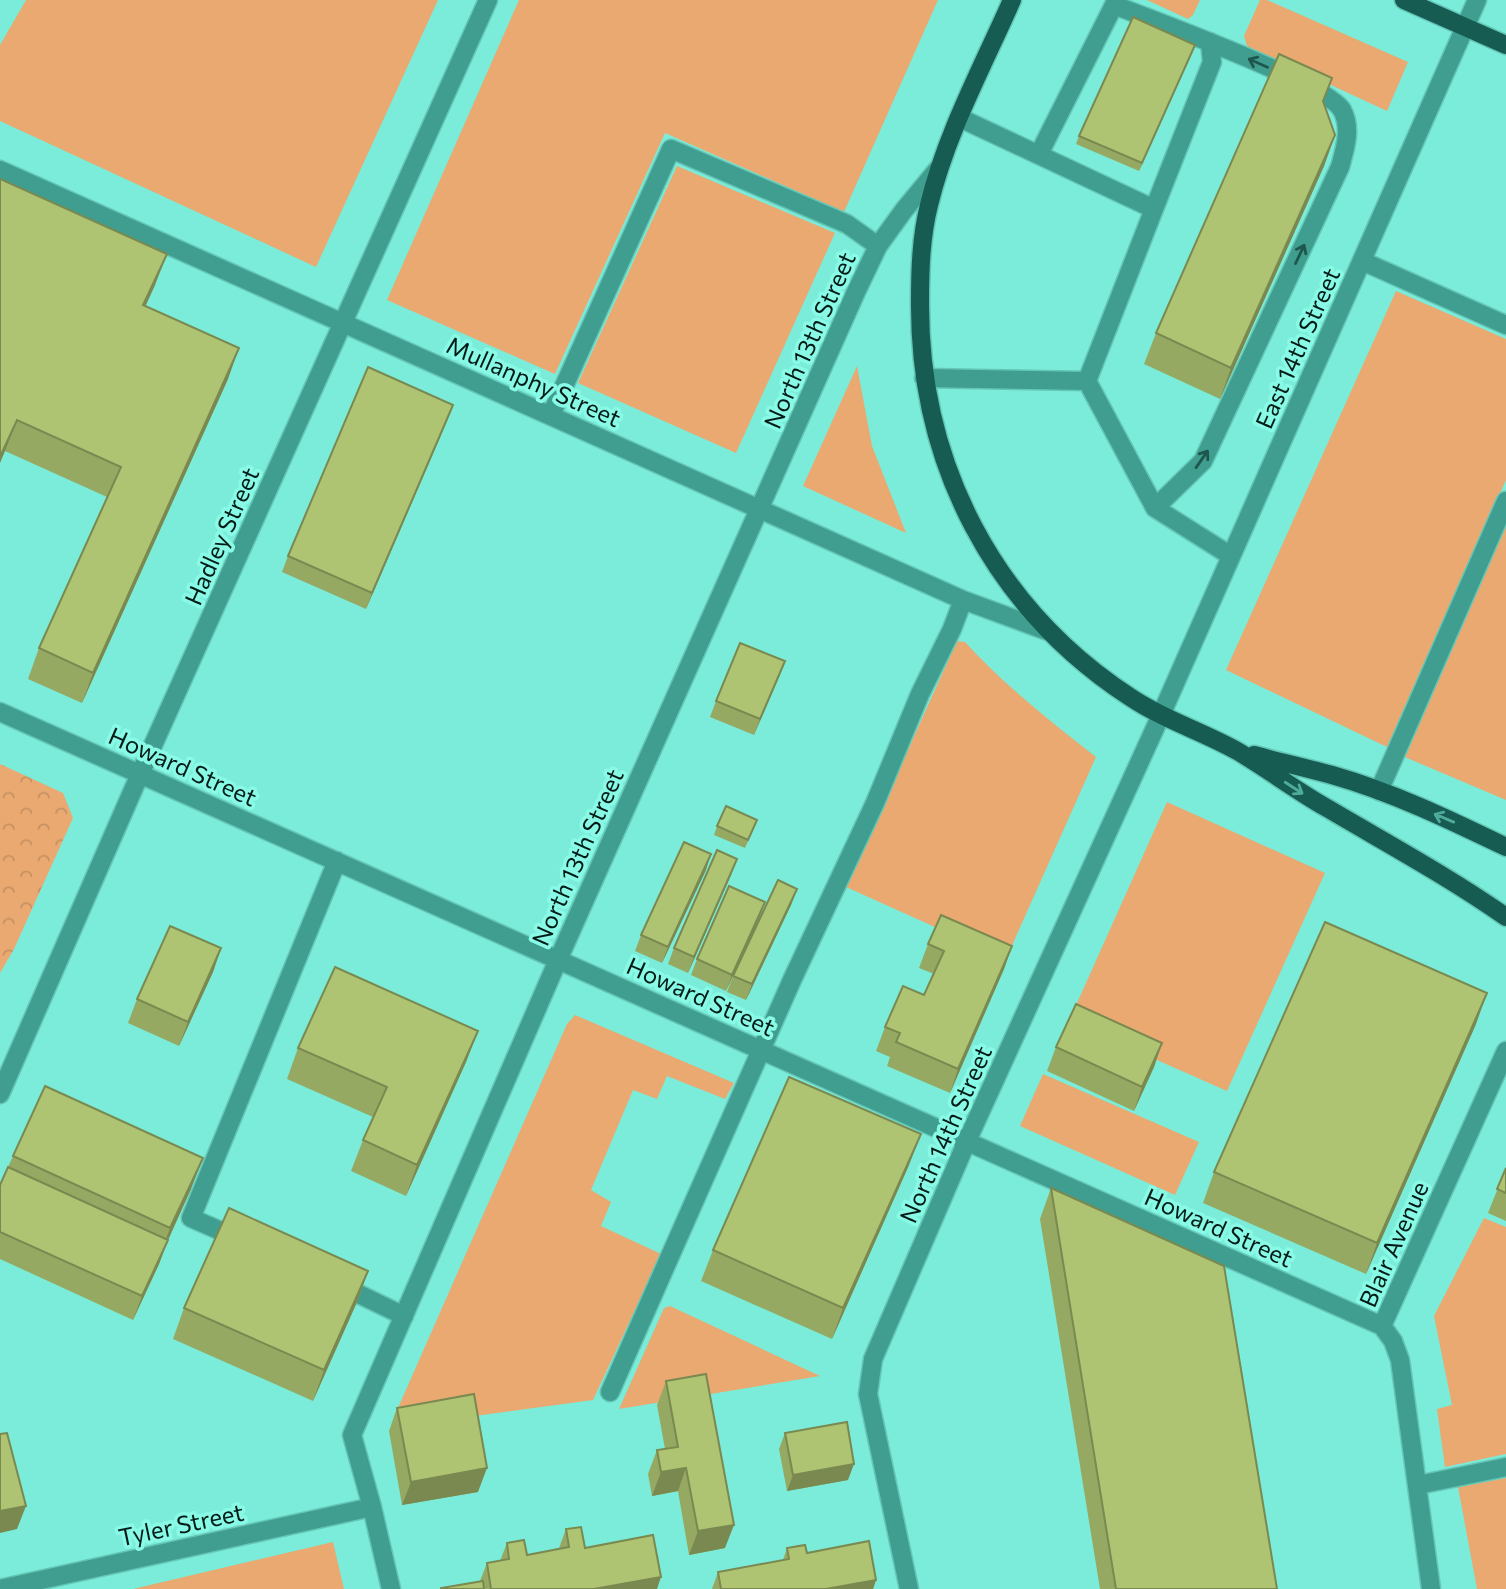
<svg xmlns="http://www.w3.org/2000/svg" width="1506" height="1589" font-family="Commissioner,sans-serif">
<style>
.green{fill:#e9a971}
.forest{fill:url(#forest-crowns)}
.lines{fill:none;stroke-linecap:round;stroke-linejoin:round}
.minor-casing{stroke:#65c6b6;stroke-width:21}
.major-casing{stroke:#65c6b6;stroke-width:21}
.minor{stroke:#3f9e8f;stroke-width:18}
.major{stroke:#165c52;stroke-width:18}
.wall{fill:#96a963}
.shaded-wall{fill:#7a8950}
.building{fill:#aec473;stroke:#7a8950;stroke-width:2}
.oneway{stroke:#1e564d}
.oneway2{stroke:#4fab9c}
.labels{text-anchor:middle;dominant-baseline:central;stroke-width:7;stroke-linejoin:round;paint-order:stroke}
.street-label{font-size:24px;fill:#031b17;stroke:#88fae6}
</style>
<defs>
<pattern id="forest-crowns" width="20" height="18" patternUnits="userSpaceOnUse" patternTransform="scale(1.75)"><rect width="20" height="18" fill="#e9a971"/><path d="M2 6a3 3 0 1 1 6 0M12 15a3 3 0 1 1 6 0" fill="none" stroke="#c69161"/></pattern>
</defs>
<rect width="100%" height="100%" fill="#7aecd9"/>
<path class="green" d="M26,0H438L316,267L0,121V45Z
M519,0H938L844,212L665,133L555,374L387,300Z
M1147,0H1200L1193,15L1188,19Z
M1260,0H1267L1408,62L1387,111L1247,46L1244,36Z
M677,166L835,233L736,453L578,383Z
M1396,291L1506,339V480L1387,747L1226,670Z
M857,366L872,446L906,533L803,486Z
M1506,517V800L1400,755Z
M957,641L965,642C1004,685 1050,721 1096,757L1006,959L846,887Z
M1167,802L1325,873L1227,1091L1069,1021Z
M575,1015L734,1083L725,1099L667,1076L657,1099L633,1090L591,1190L611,1202L601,1226L661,1254L593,1400L393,1427L394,1417L567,1024Z
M1043,1074L1199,1142L1175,1195L1020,1126Z
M1484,1218L1506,1227V1454L1445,1467L1437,1409L1452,1405L1434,1316Z
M670,1306L820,1376L619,1409L664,1308Z
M1506,1478V1589H1477L1458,1487Z
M333,1542L344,1589H133Z"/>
<path class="forest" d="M0,764L63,793L73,818L14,949L0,973Z"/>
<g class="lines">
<g class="minor-casing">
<path id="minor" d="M1039,154L1114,5C1150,19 1328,84 1342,110C1352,128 1345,149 1340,167L1203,461L1155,508
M0,170L963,600L1050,632
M1154,209L1212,62L1210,42
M1362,261L1506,325
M924,378L1087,381L1154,209L960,118
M1087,381L1155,508L1231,556
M551,415L671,149L847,224L878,246
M0,712L1382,1326
M1379,791L1506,501
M0,1094L140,774L488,0
M239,1239L191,1218L337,861
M338,1284L404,1316
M1382,1326L1506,1051
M1382,1326L1393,1341L1400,1360L1431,1589
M610,1392L792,980L875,803L920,694L952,629L963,600
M1418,1485L1506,1467
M0,1589L372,1507
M391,1589L372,1507L352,1435L558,960L856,292L878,246L904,210L938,169
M909,1589L868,1394L873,1359L967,1141L1161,715L1477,0"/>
</g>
<g class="major-casing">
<path id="major" d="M1012,0C983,66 946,134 929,205C921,237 920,269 920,302C919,464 994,608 1130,697C1164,720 1204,732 1239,752C1269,770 1297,791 1327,808C1388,844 1449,877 1506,917
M1404,0L1506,45
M1254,755C1280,762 1306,768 1332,775C1392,792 1450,820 1506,847"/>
</g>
<use href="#minor" class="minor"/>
<use href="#major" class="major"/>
</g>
<path class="wall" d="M1192,53L1139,171L1076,144L1079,136Z
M1323,102L1335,135L1324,166L1220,399L1144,364L1156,333Z
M0,179L155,285L145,306L228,379L82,703L28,679L39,648L107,497L5,451Z
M447,421L366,609L282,572L288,556Z
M785,661L754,735L710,717L716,701Z
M717,826L754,828L745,848L714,835Z
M706,870L662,963L635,951L641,935Z
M731,875L688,973L668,964L674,948Z
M797,889L791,905L746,1000L727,992L733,976Z
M765,902L759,918L726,991L691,975L697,959Z
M928,944L1012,946L1004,969L950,1093L887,1066L890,1057L876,1051L885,1027L924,995L934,974L919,968Z
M221,948L213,972L179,1046L128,1023L137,999Z
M1476,1024L1366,1274L1203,1203L1214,1172Z
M478,1031L466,1062L406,1196L351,1171L363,1140L373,1117L287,1079L298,1048Z
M1162,1043L1154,1067L1134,1111L1047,1071L1056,1047Z
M13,1156L191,1189L168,1240L159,1264L133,1320L0,1259V1185Z
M909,1165L832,1339L701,1281L713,1250Z
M1506,1168V1221L1488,1213Z
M1051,1188L1277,1589H1100L1040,1219Z
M368,1271L357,1302L313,1401L173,1339L184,1308Z
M666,1381L725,1548L689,1555L678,1491L652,1496L648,1474L657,1450L665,1449L657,1405Z
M397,1408L478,1492L402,1505L389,1431Z
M785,1433L848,1480L787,1491L779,1449Z
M566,1529L585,1548L657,1589H440L441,1588L480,1581L487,1563L500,1561L507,1543L527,1555L559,1548Z
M787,1548L807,1553L876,1580L873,1589H712L718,1572L783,1560Z"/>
<path class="shaded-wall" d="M1195,45L1192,53L1139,171L1142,163Z
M1335,135L1324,166L1220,399L1231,368Z
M167,254L155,285L132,336L143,305Z
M239,348L228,379L82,703L93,673Z
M453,405L447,421L366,609L372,593Z
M17,420L5,451L0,463V457Z
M785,661L779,677L754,735L760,719Z
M711,854L706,870L662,963L668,947Z
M737,859L731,875L688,973L694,957Z
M797,889L791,905L746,1000L752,984Z
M765,902L759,918L726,991L732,975Z
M1012,946L1004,969L950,1093L958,1069Z
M221,948L213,972L179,1046L188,1022Z
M1487,993L1476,1024L1366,1274L1377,1243Z
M478,1031L466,1062L406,1196L417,1165Z
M1162,1043L1154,1067L1134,1111L1142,1087Z
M921,1134L909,1165L832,1339L843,1308Z
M203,1158L191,1189L168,1240L159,1264L133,1320L142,1296L159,1258L170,1228Z
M368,1271L357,1302L313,1401L324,1370Z
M854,1464L848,1480L787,1491L793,1475Z
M487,1468L478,1492L402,1505L411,1482Z
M686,1468L678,1491L652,1496L661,1472Z
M26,1506L17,1529L0,1533V1511Z
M734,1525L725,1548L689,1555L698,1531Z
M661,1577L657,1589H594Z
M876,1580L873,1589H826Z"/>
<path class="building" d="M1133,17L1195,45L1142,163L1079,136Z
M1279,54L1332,78L1323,101L1335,135L1231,368L1156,333Z
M0,179L167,254L143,305L239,348L93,673L39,648L121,467L17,420L0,457Z
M368,367L453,405L372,593L288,556Z
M740,643L785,661L760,719L716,701Z
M726,806L757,820L748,840L717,826Z
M684,842L711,854L668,947L641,935Z
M717,850L737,859L694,957L674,948Z
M778,880L797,889L752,984L733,976Z
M729,886L765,902L732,975L697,959Z
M941,915L1012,946L958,1069L896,1042L900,1033L885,1027L903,986L924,995L944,951L928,944Z
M1325,922L1487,993L1377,1243L1214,1172Z
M170,926L221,948L188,1022L137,999Z
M335,967L478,1031L417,1165L363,1140L387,1087L298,1048Z
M1076,1004L1162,1043L1142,1087L1056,1047Z
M789,1077L921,1134L843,1308L713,1250Z
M45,1086L203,1158L170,1228L13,1156Z
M8,1167L168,1240L142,1296L0,1232V1185Z
M1506,1168V1193L1497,1189Z
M1051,1188L1224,1266L1277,1589H1116Z
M229,1208L368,1271L324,1370L184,1308Z
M706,1374L734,1525L698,1531L686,1468L661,1472L657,1450L678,1447L666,1381Z
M474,1394L487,1468L411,1482L397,1408Z
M847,1422L854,1464L793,1475L785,1433Z
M7,1433L26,1506L0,1511V1434Z
M581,1527L585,1548L653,1535L661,1577L594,1589H491L487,1563L509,1559L507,1543L524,1540L527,1555L569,1547L566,1529Z
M869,1541L876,1580L826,1589H721L718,1572L789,1559L787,1548L805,1545L807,1553Z
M483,1581L484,1589H441V1588Z"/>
<defs><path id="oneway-shaft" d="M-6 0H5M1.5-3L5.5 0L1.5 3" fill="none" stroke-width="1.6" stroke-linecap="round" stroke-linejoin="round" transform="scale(1.75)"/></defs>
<g class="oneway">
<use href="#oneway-shaft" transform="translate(1258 63) rotate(-156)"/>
<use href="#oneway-shaft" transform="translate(1300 254) rotate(-65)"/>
<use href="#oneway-shaft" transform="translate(1202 459) rotate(-55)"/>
</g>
<g class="oneway2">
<use href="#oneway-shaft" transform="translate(1294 788) rotate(33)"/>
<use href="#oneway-shaft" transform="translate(1444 818) rotate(-157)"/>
</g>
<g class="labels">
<g class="street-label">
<text transform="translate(809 340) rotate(-66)">North 13th Street</text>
<text transform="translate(1297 348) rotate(-66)">East 14th Street</text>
<text transform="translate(534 381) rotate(24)">Mullanphy Street</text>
<text transform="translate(221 536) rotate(-66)">Hadley Street</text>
<text transform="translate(183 766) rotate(24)">Howard Street</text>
<text transform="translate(577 857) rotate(-66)">North 13th Street</text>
<text transform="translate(701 996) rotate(24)">Howard Street</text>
<text transform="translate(945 1134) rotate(-66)">North 14th Street</text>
<text transform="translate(1219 1227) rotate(24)">Howard Street</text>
<text transform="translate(1393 1244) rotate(-66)">Blair Avenue</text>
<text transform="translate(181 1524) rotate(-12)">Tyler Street</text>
</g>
</g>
</svg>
